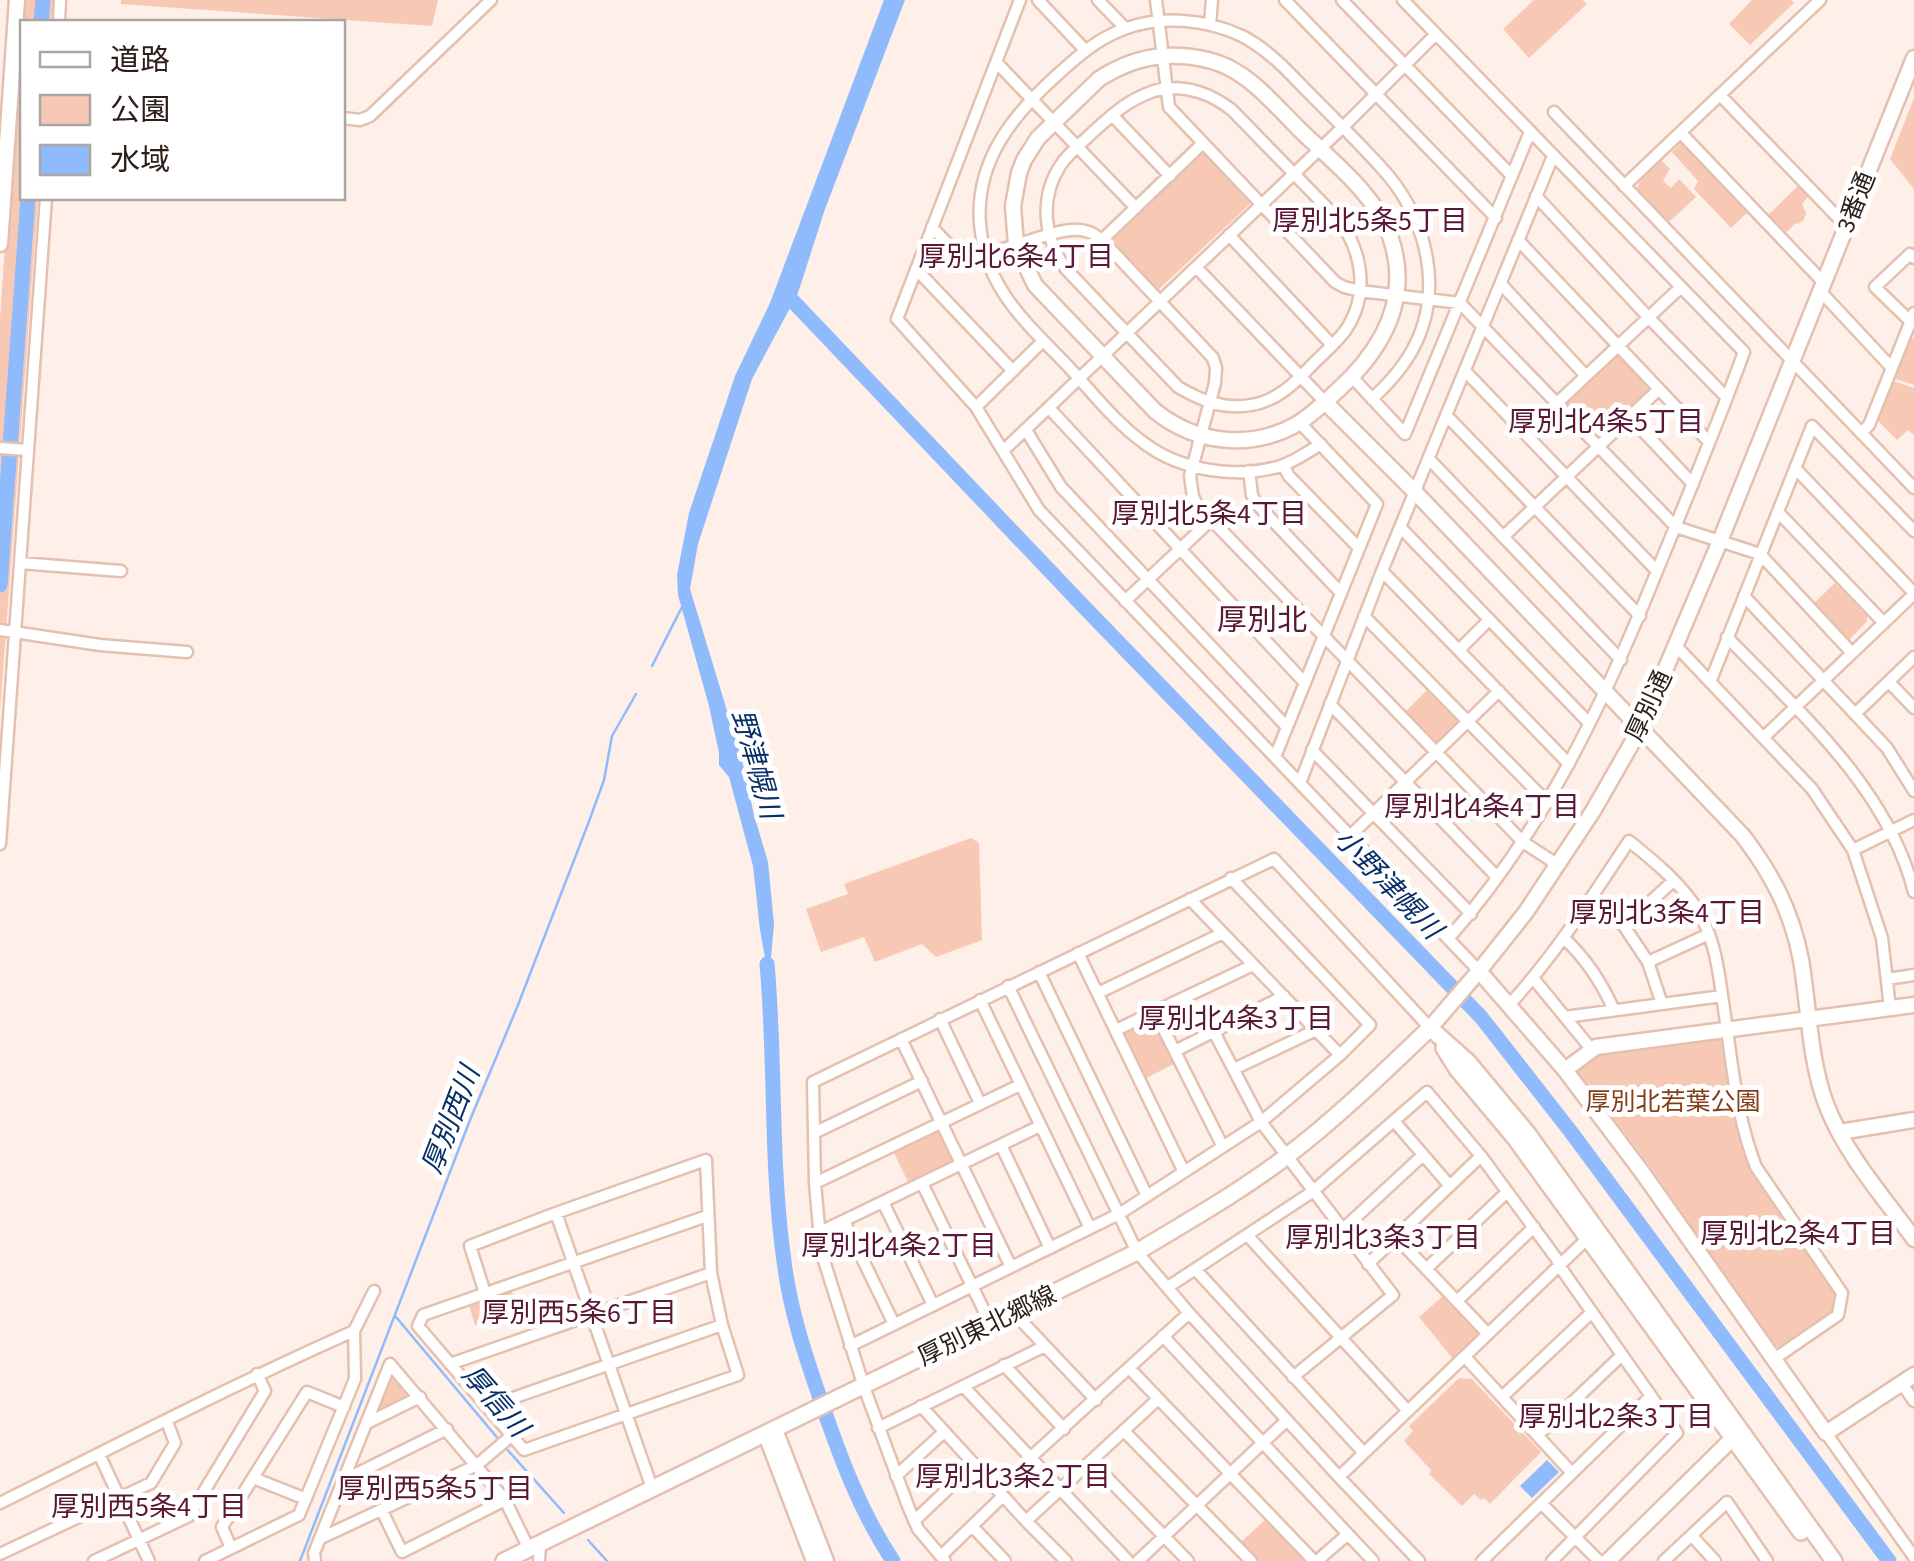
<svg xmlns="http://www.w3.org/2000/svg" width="1914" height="1561" font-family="'Source Sans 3','Noto Sans JP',sans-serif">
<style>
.green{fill:#f7c9b4}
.water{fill:#8fbafc}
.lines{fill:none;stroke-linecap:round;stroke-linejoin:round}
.stream{stroke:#8fbafc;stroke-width:2.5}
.river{stroke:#8fbafc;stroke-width:15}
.street-casing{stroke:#e3c0b0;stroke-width:15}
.secondary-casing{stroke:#e3c0b0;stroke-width:19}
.primary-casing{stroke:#e3c0b0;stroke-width:20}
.street{stroke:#fff;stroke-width:10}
.secondary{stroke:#fff;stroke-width:14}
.primary{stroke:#fff;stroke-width:15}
.labels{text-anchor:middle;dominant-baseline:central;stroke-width:10;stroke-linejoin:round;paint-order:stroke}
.street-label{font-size:25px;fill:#2d201a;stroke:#fff}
.park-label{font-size:25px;fill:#833d17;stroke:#fff}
.neighbourhood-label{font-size:28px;fill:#5a1834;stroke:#fff}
.water-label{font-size:28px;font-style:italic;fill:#082f68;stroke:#fff}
.quarter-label{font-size:30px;fill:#5a1834;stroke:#fff}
</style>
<rect width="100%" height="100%" fill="#feefe9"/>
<path class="green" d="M22,0H53L51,22H22V198H38L0,712V319Z
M121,0H438L432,26L121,4Z
M1534,0H1583L1587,4L1529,58L1503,29Z
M1752,0H1791L1794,3L1750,45L1729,24Z
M1914,98V189L1890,159Z
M1681,143L1748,212L1731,228L1694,189L1698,181L1672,152Z
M1201,151L1251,203L1157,291L1108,240Z
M1660,159L1670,169L1663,181L1671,188L1679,179L1696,197L1668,223L1637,188L1642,176Z
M1800,184L1810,194L1802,204L1806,213L1804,220L1798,224L1796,223L1783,235L1766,217Z
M1911,338L1914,339V385L1893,378Z
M1617,354L1649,389L1596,440L1563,405Z
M1893,381L1914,388V435L1908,430L1897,440L1877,420Z
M1835,583L1867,616V621L1849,640H1845L1812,605Z
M1432,685L1468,721L1436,752L1401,716Z
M971,838L979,843L982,940L936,957L922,944L875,962L864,937L821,952L806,909L848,894L844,884Z
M1150,1020L1153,1021L1174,1064L1144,1079L1124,1037L1126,1032Z
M1722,1035L1733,1118L1752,1171L1836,1292L1833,1310L1779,1347L1774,1345L1649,1165L1577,1071L1600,1052Z
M939,1131L954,1162L909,1184L894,1153Z
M511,1289L518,1310L475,1325L469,1305Z
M1444,1295L1480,1335L1453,1359L1419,1317Z
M395,1377L409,1393V1398L383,1410L378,1406L389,1378Z
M1459,1378L1472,1379L1541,1452L1490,1504L1484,1498L1481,1500L1474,1494L1462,1506L1429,1474L1431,1470L1404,1441L1413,1431L1409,1426Z
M1266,1519L1306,1561H1258L1240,1543Z"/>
<path class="water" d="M884,0H905L825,209L798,293L752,379L698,544L690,589L742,760L754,815L768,862L774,924L769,980L760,930L753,866L729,777L719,765V753L709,706L678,595L677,575L689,513L735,376L770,303Z
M1547,1460L1559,1472L1532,1498L1520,1486Z"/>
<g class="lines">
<path class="stream" d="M652,666L683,605
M396,1317L500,1441
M505,1447L564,1513
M588,1540L607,1561
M300,1561L470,1120L518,1005L588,824L604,780L612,736L636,694"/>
<path class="river" d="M41,22L43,0
M788,296L1087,610L1481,1017L1571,1132L1889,1561
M0,585L28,198
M767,964C776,1063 770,1163 784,1261C790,1310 805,1355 821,1401C840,1457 860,1511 893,1561"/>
<g class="street-casing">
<path id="street" d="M1020,0L897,319L976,407L1039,510L1479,971
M1038,0L1085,50
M1098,0L1125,28
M1156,0L1169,107L1335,282L1344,287L1360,291L1460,303L1676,527L1760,554L1852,653
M1285,0L1496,218
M1342,0L1512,176
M1403,0L1744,352C1717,426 1687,498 1657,571C1604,703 1543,832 1448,939
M59,22L60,0
M1210,25L1212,0
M996,62L1136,208
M1165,88C1192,87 1211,94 1232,110L1336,217C1363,249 1370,295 1345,331C1336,343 1324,353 1313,364C1295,383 1277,401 1251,405C1224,410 1200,400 1178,387L1066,269C1044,239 1039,199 1060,166C1068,153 1082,143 1093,132C1116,111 1134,95 1165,88Z
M1720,95L1846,226
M1554,112L1914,488
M1112,115L1170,176
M342,118L360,120L370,116L491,0
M1681,133L1824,283
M1624,186L1820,0
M1536,196L1649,318L1727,398
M932,227C939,234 946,244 955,249C990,269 1054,219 1089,232C1093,233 1099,238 1102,240L1213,358L1216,368L1215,383L1190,476L1193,497L1198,506L1523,842L1558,865
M1229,235L1332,345
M1102,240L1202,144
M1518,240L1709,442
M1196,267L1325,402
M916,269L1013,371
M1501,284L1586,376
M1821,292L1891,367
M1910,321L1875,287L1910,254L1914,258
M1465,371L1657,571
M1352,377L1405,434L1530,132
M1556,404L1681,287
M976,407L1043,341
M1049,408L1305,683
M1446,415L1640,616
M1630,417L1693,484
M1026,430L1061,487L1287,727
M1861,433L1869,425L1914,313
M1321,444C1308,452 1295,461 1281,466C1236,479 1181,471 1144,443C1113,421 1090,389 1064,362C1023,320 985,286 980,224C975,161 1013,115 1056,76C1078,56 1097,39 1124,29C1161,15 1206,19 1242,36C1267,49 1286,69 1305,89C1330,114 1355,139 1379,165C1428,217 1448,295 1407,359C1397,374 1385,387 1372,399
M0,448L28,450
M1003,451L1343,127L1436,34
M1429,459L1621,660
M1283,465L1289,476L1359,548
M1795,468L1914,593
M1249,471L1252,495L1256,503L1341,593
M1778,512L1884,623
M1400,527L1589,723
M1503,537L1659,389
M20,563L121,571
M1382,571L1569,764
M1744,596L1887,748L1914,791
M1125,601L1211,520
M1364,616L1548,803
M0,630L100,645L187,652
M1727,637C1798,711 1888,788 1914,892
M1676,646L1812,789L1853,850L1882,938L1890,1008
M1459,650L1489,620
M1711,680L1812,426L1914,531
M1889,682L1914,708
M1330,704L1497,877
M1856,713L1914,657
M1764,737L1914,594
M1312,750L1471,914
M1275,757L1377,504L1299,422
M1300,783L1382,571L1553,156
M1350,836L1499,691
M0,844L46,198
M1853,850L1914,820
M1591,898L1624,926L1648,962L1662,1004
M1190,899L1340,1055
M1624,926L1673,881
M1564,938C1587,960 1601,982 1614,1010
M1078,953L1184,1172
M1648,962L1709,934
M1039,972L1147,1196
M1533,978L1592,1050
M1887,979L1914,975
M1008,986L1137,1252L1189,1313L1339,1477L1419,1561
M1098,993L1223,933
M980,1000L1090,1228
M1509,1005C1555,955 1591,898 1629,841C1654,861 1682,884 1699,912C1716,942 1719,975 1724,1009C1732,1062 1736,1116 1756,1167L1842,1293L1838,1315L1774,1359
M1155,1012L1223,1147
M1565,1017L1722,996
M940,1019L980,1103
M1116,1030L1253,965
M1214,1032L1261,1122L1393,1295L1293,1377
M901,1039L1011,1267
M1175,1051L1284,996
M1234,1069L1316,1030
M1394,1121L1450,1186
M814,1133L922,1081
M1001,1145L1050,1248
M815,1183L1020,1085
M922,1183L991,1325
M883,1202L933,1305
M556,1213L652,1488
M844,1221L894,1324
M1342,1230L1423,1155
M818,1233L1040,1126
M1248,1236L1408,1411
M1396,1237L1488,1334
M1368,1264L1481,1156
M1426,1269L1507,1192
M1196,1270L1364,1453
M1168,1287L1312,1192L1427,1092L1481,1156L1556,1258L1563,1271L1677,1433L1552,1561
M485,1293L470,1246L556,1213L706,1160L711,1273L722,1325L738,1375L524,1450L418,1326L423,1315L707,1216
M1457,1301L1534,1227
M1014,1313L1096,1400
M1163,1336L1373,1561
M850,1346L1119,1214L1261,1122L1340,1055L1370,1025L1231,878
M1465,1357L1572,1473
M450,1364L711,1273
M1004,1365L1064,1429
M1130,1369L1314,1561
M1902,1384L1914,1401
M963,1386L1128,1561
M1502,1397L1592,1312
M921,1406L1026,1521L1066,1561
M487,1407L722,1325
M367,1423L420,1397
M878,1428L1045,1346
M1124,1431L1251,1561
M1826,1433L1914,1557
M1538,1435L1622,1355
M99,1454L149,1561
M1030,1458L1189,1313
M1091,1461L1188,1561
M896,1476L944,1432
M1339,1477L1590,1236
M253,1478L306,1499
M344,1480L447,1429
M0,1503C118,1445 234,1384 354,1331
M1541,1503L1599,1561
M382,1511L402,1552L505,1500
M914,1521L974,1464
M1026,1521L1158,1399
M972,1526L1005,1561
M1692,1536L1715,1561
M321,1538L477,1465L511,1436
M231,1548L222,1527L307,1392L344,1407
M0,1554L151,1483L175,1443L167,1422
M941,1556L1003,1496
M94,1561L189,1516L265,1391L257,1374
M205,1561L299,1515L355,1379L354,1331L374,1291
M315,1561L314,1553L390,1364L505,1500L529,1549
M539,1561L540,1544
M945,1561L918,1529L908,1506L864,1387L821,1251L815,1183L813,1082L1274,859L1430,1028
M1138,1561L1287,1420
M1317,1561L1348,1534
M1482,1561L1651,1396
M1664,1561L1727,1502L1767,1561"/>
</g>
<g class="secondary-casing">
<path id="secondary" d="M1163,56C1231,53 1253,82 1297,127C1329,159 1374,192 1390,236C1412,298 1383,349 1338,390C1325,402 1312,415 1297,424C1251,450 1196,444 1155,411L1035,285L1016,245L1013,206L1019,173L1024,160L1038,138L1099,79C1119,66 1139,58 1163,56Z
M0,244L17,0
M1325,402L1415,492L1743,836C1772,874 1792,912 1801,960C1809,1007 1809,1058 1826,1104C1845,1154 1883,1196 1914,1239
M1479,971L1565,1070L1642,1172L1826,1433L1914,1375
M1430,1028L1479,971L1526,912L1593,811L1640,729L1720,541L1914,58
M1565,1070L1596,1047L1914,1005
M1840,1132L1914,1120
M775,1430L826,1561
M766,1435L814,1561
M1608,1561L1740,1431"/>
</g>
<g class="primary-casing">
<path id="primary" d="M1430,1028L1468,1062L1528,1134L1834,1561
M1444,1048L1457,1069L1515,1138L1801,1532
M504,1561L1137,1252C1188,1221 1240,1192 1287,1156C1338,1117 1384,1072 1430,1028"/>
</g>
<use href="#street" class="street"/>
<use href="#secondary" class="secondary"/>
<use href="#primary" class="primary"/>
</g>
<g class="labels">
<g class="street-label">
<text transform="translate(1856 202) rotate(-68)">3番通</text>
<text transform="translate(1649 706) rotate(-65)">厚別通</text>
<text transform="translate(987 1326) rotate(-26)">厚別東北郷線</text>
</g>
<g class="park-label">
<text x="1673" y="1102">厚別北若葉公園</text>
</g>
<g class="neighbourhood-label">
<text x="1370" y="221">厚別北5条5丁目</text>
<text x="1016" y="257">厚別北6条4丁目</text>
<text x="1606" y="422">厚別北4条5丁目</text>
<text x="1209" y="514">厚別北5条4丁目</text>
<text x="1482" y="807">厚別北4条4丁目</text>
<text x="1667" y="913">厚別北3条4丁目</text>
<text x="1236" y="1019">厚別北4条3丁目</text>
<text x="1798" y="1234">厚別北2条4丁目</text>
<text x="1383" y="1238">厚別北3条3丁目</text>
<text x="899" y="1246">厚別北4条2丁目</text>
<text x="579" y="1313">厚別西5条6丁目</text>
<text x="1616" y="1417">厚別北2条3丁目</text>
<text x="1013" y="1477">厚別北3条2丁目</text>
<text x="435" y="1489">厚別西5条5丁目</text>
<text x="149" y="1507">厚別西5条4丁目</text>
</g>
<g class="water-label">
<text transform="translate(756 764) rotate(74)">野津幌川</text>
<text transform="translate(1388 884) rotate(46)">小野津幌川</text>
<text transform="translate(451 1120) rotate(-69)">厚別西川</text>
<text transform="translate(495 1401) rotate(49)">厚信川</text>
</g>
<g class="quarter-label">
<text x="1262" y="620">厚別北</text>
</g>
</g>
<rect x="20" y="20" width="325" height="180" fill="#ffffff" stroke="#aba6a3" stroke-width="2.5"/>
<rect x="40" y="52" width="50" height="15" fill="#ffffff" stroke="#aba6a3" stroke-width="2.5"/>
<text x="110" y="70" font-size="30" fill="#2d201a">道路</text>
<rect x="40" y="95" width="50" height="30" fill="#f7c9b4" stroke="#aba6a3" stroke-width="2.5"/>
<text x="110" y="120" font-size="30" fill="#2d201a">公園</text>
<rect x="40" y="145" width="50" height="30" fill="#8fbafc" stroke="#aba6a3" stroke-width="2.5"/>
<text x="110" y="170" font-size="30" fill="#2d201a">水域</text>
</svg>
